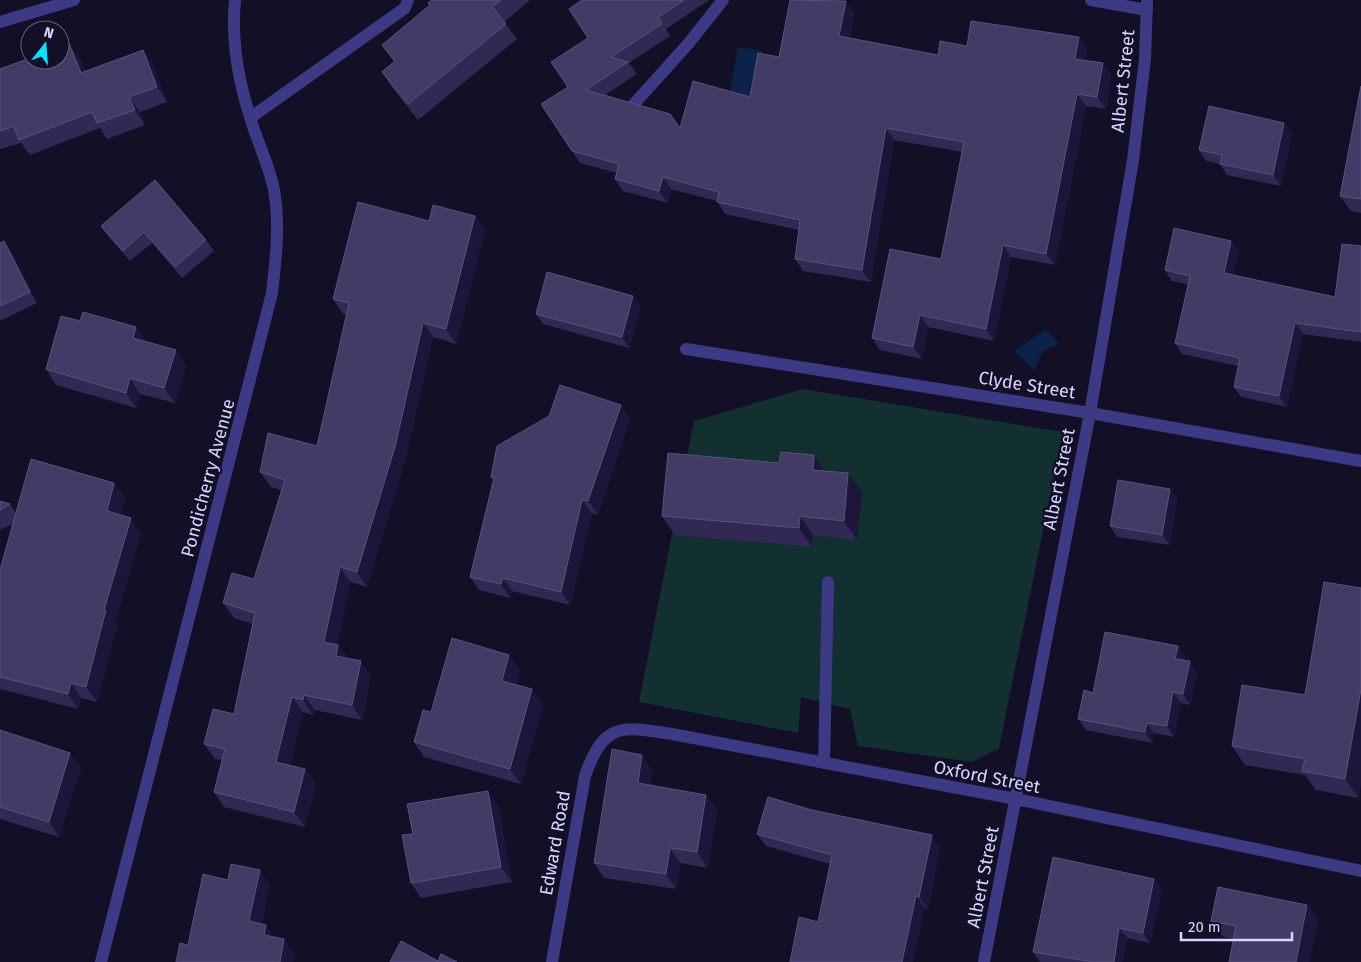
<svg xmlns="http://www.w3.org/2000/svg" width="1361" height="962" font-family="'Fira Sans',sans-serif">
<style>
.green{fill:#12302f}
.water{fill:#0c2248}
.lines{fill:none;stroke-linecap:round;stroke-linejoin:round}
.minor{stroke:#3d3a85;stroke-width:12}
.wall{fill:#312854}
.shaded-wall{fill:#1d163a}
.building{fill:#433a66;stroke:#5a527e}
.labels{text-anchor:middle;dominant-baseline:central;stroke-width:4.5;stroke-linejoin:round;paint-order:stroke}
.street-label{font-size:18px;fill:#d9d4ff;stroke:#130f26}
</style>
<rect width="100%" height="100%" fill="#130f26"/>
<path class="green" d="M803,389L1063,432L999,748L972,762L858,746L850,709L801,697L798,733L639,702L694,421Z"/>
<path class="water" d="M738,47L763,51L754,100L729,96Z
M1046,329L1059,344L1042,352L1035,371L1014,351Z"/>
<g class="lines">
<path class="minor" d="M1091,0L1147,10
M0,22L74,0
M634,104L688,44L723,0
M250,118L405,8L408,0
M686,349L1090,413L1361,461
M824,763L828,582
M101,962L272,293C276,258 280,225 274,190C269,164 257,142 250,117C238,79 231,40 235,0
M552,962L585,776C604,722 621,726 672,734L1016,799L1361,871
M984,962L1090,413L1133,160L1145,59L1147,0"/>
</g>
<path class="wall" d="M432,0H530L504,22L517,39L418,120L392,87L382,72L394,62L382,45L430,6Z
M582,0H709L666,29L670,36L629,63L637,74L605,95L680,128L750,97L779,57L854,12L850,38L938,55L967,46L1087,49L1085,60L1103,63L1111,75L1106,109L1086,106L1055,265L1011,257L994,341L928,327L922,359L880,350L872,338L941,259L962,152L894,140L871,282L803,271L795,259L799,230L725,214L717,201L671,189L668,203L623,191L615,179L617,173L580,163L572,151L568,87L588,38Z
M143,50L153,65L167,102L140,112L145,125L107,139L100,128L30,155L21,143L0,149V69L80,59L85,71Z
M1361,86V213L1351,211L1340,196Z
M1284,123L1292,133L1281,186L1227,175L1220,164L1206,161L1199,150Z
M475,216L485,231L456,344L433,337L405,461L367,587L350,582L337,645H338L348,658L371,676L362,720L315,710L313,715L303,712L290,765L305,769L316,784L305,827L224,807L214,792L222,760L215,759L204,744L234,714L253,624L234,618L223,603L254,579L281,490L271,487L260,472L317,446L347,315L343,314L333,299L429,221Z
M101,226L206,240L214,251L182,278L152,243L130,261L109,237Z
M0,243L11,251L37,303L0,321Z
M1361,246V342L1303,334L1287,407L1241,397L1234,387L1238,366L1182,354L1175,343L1188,284L1172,281L1165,270L1239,251L1233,275L1335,297Z
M641,306L629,348L543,324L536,314Z
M80,321L136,327L146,342L186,366L175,403L140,394L136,408L56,385L46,369Z
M630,419L598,515L592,513L570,605L512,591L510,598L479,590L470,577L493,480L491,477Z
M814,455L825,471L848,473L862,492L857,540L813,535L812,547L675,535L662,516L779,463Z
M114,483L125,498L120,515L141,533L115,623L117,625L97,702L81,698L78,709L0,689V570L13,524L0,530V501L10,504L16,513Z
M1170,489L1177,499L1170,545L1117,537L1110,526Z
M1185,656L1184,661L1197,672L1190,705L1181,703L1174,737L1154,733L1152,743L1086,730L1078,719L1093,693Z
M520,670L516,685L543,705L521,784L424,757L414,742L431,712Z
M1305,695L1359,798L1316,790L1305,775L1245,765L1232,746Z
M0,730L81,768L59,837L0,819Z
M652,770L650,785L706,795L717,810L707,868L680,863L676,889L604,878L594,863Z
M498,806L512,882L421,898L411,883L413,834Z
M757,834L940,847L928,909L925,908L818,922L830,864L766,846Z
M1154,879L1162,890L1150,943L1127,938L1123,962H1040L1033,952Z
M1307,905L1318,920L1234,939L1222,936L1211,921Z"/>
<path class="shaded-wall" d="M846,1L854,12L848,48L839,36Z
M1079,37L1087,49L1083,71L1075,59Z
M69,43L80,59L91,88L81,73Z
M143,50L153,65L167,102L157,87Z
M1103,63L1111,75L1106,109L1097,97Z
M1077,94L1086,106L1055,265L1046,254Z
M129,97L140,112L145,125L135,110Z
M1284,123L1292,133L1281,186L1273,175Z
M886,128L894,140L871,282L862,270Z
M663,177L671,189L668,203L659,191Z
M475,216L485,231L456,344L446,329Z
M4,241L11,251L37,303L30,292Z
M1231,241L1239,251L1232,283L1224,273Z
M1003,245L1011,257L994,341L986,329Z
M633,296L641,306L629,348L622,337Z
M920,315L928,327L922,359L913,347Z
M423,323L433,337L405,461L367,587L357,572Z
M1295,323L1303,334L1287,407L1279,396Z
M136,327L146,342L133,338Z
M176,350L186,366L175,403L164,388Z
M130,378L140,394L136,408L126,393Z
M621,405L630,419L598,515L588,501Z
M814,455L827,474L813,470Z
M848,473L862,492L857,540L844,521Z
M114,483L125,498L117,526L107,511Z
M1170,489L1177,499L1170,545L1162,535Z
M582,500L592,513L570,605L561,592Z
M800,516L813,535L812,547L799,528Z
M131,518L141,533L115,623L117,625L97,702L86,687L104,610Z
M340,567L350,582L335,657L324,642Z
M503,578L512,591L510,598L501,584Z
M338,645L349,660L336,656Z
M1178,646L1185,656L1183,670L1175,659Z
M509,655L520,670L513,696L502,681Z
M361,661L371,676L362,720L352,705Z
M1190,661L1197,672L1190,705L1183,694Z
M71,683L81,698L78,709L68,694Z
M532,689L543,705L521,784L510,769Z
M1361,689V784L1359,798L1345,779Z
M1173,692L1181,703L1174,737L1167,726Z
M304,695L315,710L313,715L303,700Z
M292,697L303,712L287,777L276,762Z
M1147,723L1154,733L1152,743L1145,732Z
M70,753L81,768L59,837L49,822Z
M642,755L652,770L648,798L638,783Z
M305,769L316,784L305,827L294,812Z
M488,791L498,806L512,882L501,867Z
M706,795L717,810L707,868L697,852Z
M932,835L940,847L928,909L919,897Z
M670,848L680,863L676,889L666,874Z
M260,870L270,885L260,936L249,921Z
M1154,879L1162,890L1150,943L1143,933Z
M916,896L925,908L913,962H902Z
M1307,905L1318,920L1310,962H1296Z
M266,925L276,940L264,935Z
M1119,928L1127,938L1123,962H1114Z
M284,939L295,954L293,962H280Z"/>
<path class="building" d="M432,0H501L492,7L506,24L408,104L382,72L395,61L382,45L430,5L428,3Z
M582,0H684L658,17L662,24L611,57L628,62L586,90L670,114L680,128L693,81L750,97L758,53L779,57L790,0L846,1L839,36L938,55L940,41L967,46L971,21L1079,37L1075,59L1103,63L1097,97L1077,94L1046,254L1003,245L986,329L920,315L913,347L872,338L890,249L941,259L964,142L886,128L862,270L795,259L800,220L717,202L719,192L663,177L659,191L615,179L619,164L572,151L541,104L568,87L551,62L588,38L569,9Z
M69,43L81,73L143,50L157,87L129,97L135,110L97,123L92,112L19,140L14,126L0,131V69L30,58V60H60V47Z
M1361,86V199L1340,196Z
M1209,106L1284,123L1273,175L1220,164L1222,155L1199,150Z
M155,180L206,240L175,267L144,232L123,251L101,226Z
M358,202L429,221L433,205L475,216L446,329L423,323L395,447L357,572L340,567L324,642L338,645L336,656L361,661L352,705L304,695L303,700L292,697L276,762L305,769L294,812L214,792L225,749L204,744L213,709L234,714L255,613L223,603L232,573L254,579L285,480L260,472L268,433L317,446L349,303L333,299Z
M1174,228L1231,241L1224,273L1335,297L1342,244L1361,246V332L1295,323L1279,396L1234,387L1240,358L1175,343L1190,276L1165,270Z
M4,241L30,292L0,306V243Z
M547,272L633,296L622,337L536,314Z
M83,312L136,327L133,338L176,350L164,388L130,378L126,393L46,369L61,316L80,321Z
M560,385L621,405L588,501L582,500L561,592L503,578L501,584L470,577L494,478L491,477L497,446L549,416Z
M781,452L814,455L813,470L848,473L844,521L800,516L799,528L662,516L668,453L779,463Z
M31,459L114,483L107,511L131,518L104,610H106L86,687L71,683L68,694L0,677V570Z
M1118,480L1170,489L1162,535L1110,526Z
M0,501L10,504L0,510Z
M1324,582L1361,588V689L1345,779L1302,771L1305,759L1232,746L1242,685L1305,695Z
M1105,632L1178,646L1175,659L1190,661L1183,694L1173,692L1167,726L1147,723L1145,732L1078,719L1084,690L1093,693Z
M452,638L509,655L502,681L532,689L510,769L414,742L423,710L431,712Z
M0,730L70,753L49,822L0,807Z
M612,749L642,755L638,783L706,795L697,852L670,848L666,874L594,863Z
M488,791L501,867L411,883L402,835L413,834L407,804Z
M768,797L812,810L932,835L919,897L916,896L902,962H790L799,917L818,922L832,855L757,834Z
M1053,857L1154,879L1143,933L1119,928L1114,962H1093L1033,952Z
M231,864L260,870L249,921L266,925L264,935L284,939L280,962H176L180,943L188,945L203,874L228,880Z
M1218,887L1307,905L1296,962H1229L1236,926L1211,921Z
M401,941L438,961L441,954L457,962H390Z"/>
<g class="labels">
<g class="street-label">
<text transform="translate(1123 81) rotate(-84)">Albert Street</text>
<text transform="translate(1027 385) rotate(9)">Clyde Street</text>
<text transform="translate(208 478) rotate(-75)">Pondicherry Avenue</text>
<text transform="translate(1059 479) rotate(-79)">Albert Street</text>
<text transform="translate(987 777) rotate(11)">Oxford Street</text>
<text transform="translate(555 843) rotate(-80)">Edward Road</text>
<text transform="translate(983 877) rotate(-79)">Albert Street</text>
</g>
</g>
<g transform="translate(45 45) rotate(17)"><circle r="24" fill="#130f26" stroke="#625e7d"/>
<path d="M0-4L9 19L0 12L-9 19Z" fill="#00e5ff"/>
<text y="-8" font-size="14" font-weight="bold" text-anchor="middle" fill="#d9d4ff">N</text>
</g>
<path d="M1181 932v8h111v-8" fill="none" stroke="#d9d4ff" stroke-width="2.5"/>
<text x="1188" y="932" font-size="15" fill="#d9d4ff" stroke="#130f26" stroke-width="4" paint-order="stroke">20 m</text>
</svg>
